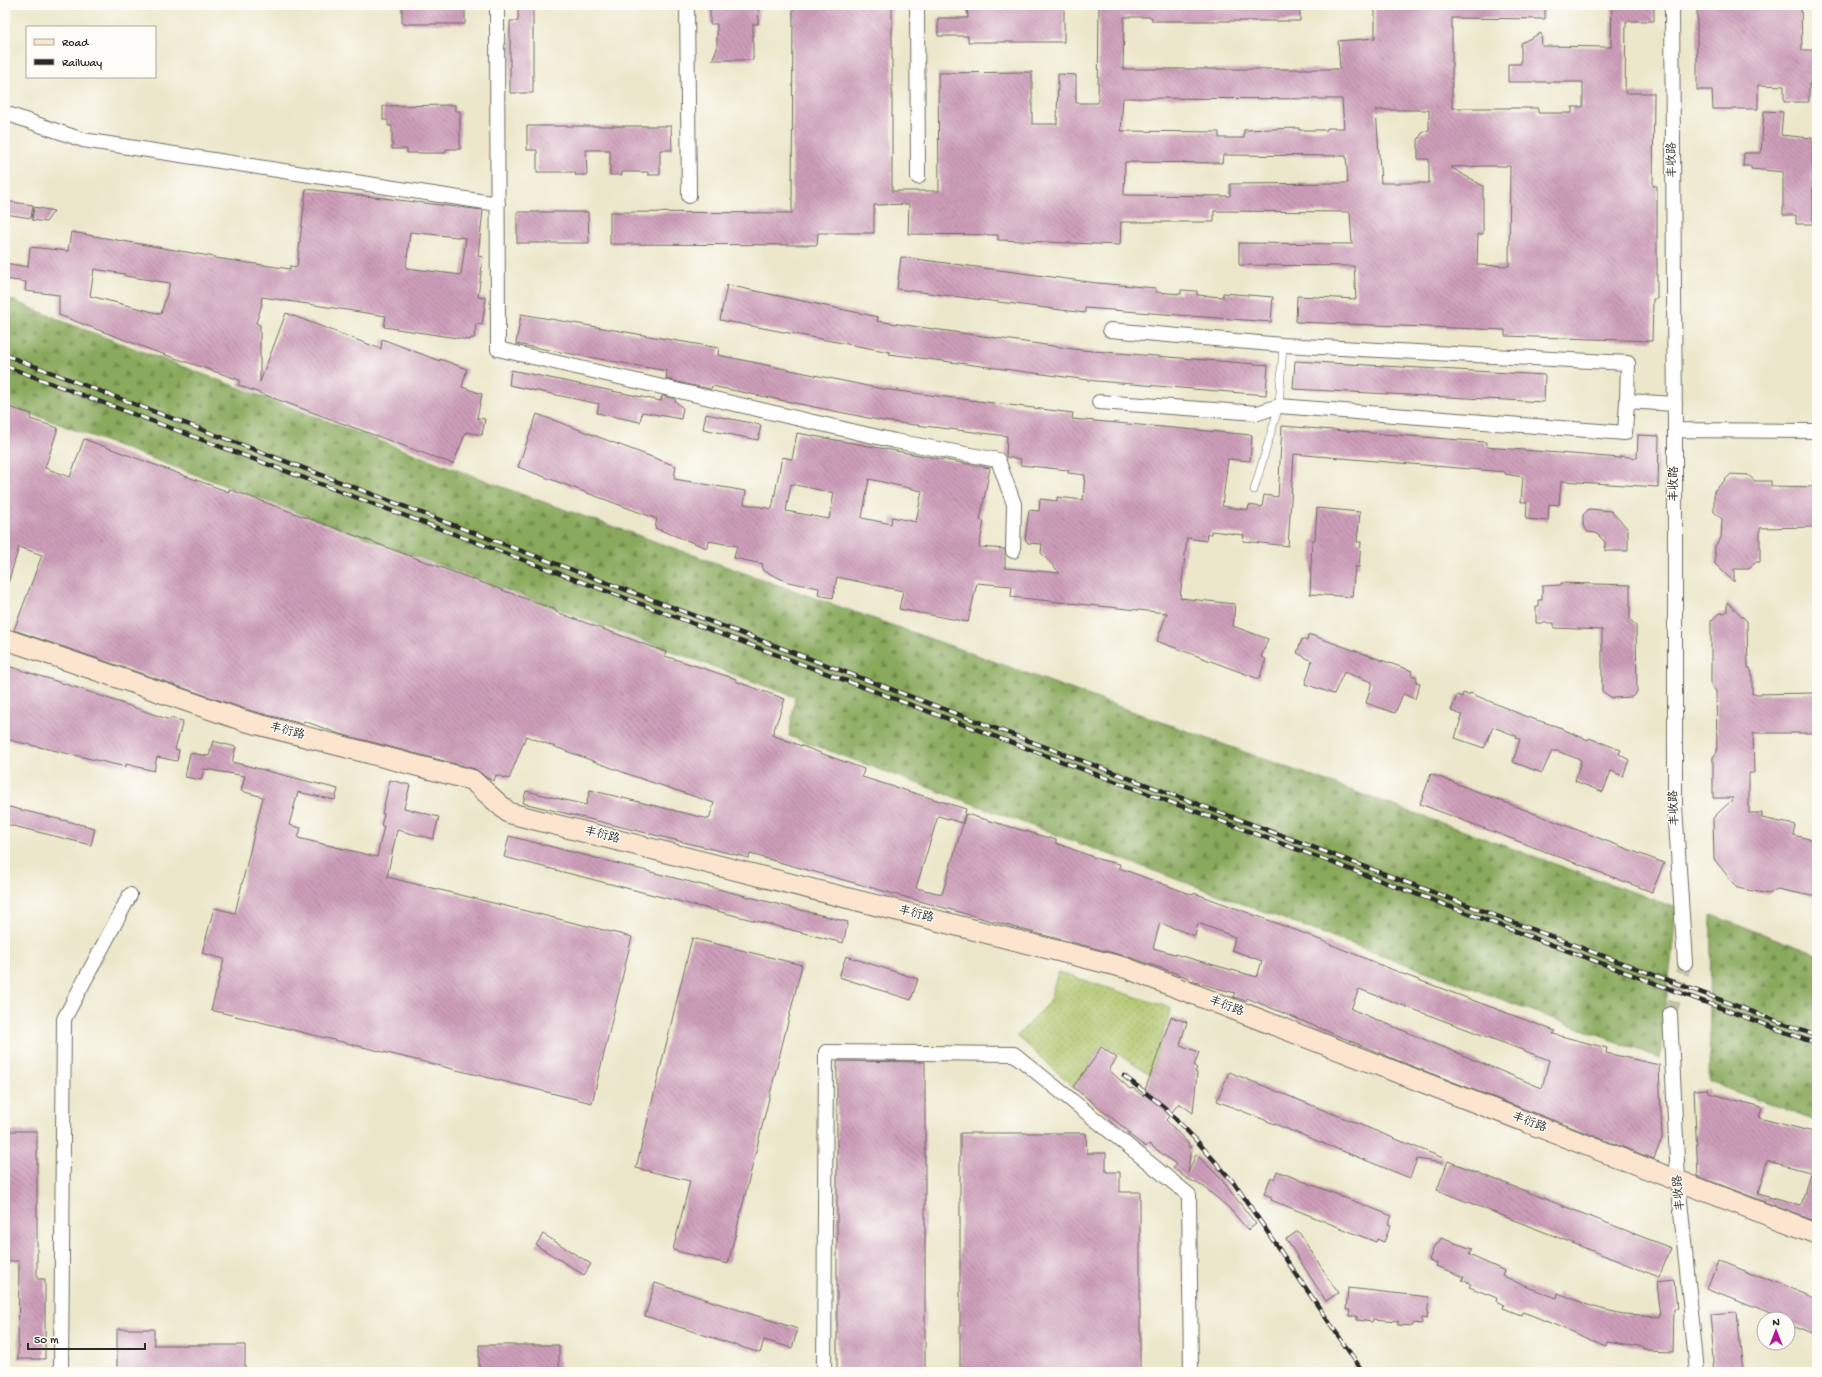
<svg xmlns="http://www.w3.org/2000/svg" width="1822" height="1377" font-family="'Gochi Hand','LXGW WenKai TC',sans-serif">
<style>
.grass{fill:url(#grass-dots);stroke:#6c774a}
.forest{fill:url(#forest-firs);stroke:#5a6a44}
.building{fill:url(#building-back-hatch);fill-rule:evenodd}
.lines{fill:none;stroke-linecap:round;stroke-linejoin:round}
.street-tunnel{stroke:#c5c1ab;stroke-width:14;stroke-dasharray:14 7;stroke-linecap:butt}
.lane-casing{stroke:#6f6d63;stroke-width:8}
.street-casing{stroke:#6f6d63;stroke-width:16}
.secondary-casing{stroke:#6f6d63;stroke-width:22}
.lane{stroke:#fff;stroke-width:7}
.street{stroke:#fff;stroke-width:14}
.secondary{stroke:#fbe5cf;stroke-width:20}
.rail-casing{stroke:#2b2b2b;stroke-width:4.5}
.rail{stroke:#fdfcf7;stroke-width:3;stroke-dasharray:9;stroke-linecap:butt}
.labels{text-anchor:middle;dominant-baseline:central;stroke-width:3;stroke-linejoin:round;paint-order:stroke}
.street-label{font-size:12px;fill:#2b2b2b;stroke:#fdfcf7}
</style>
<defs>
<pattern id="grass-dots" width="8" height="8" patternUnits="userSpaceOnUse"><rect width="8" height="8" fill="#acc368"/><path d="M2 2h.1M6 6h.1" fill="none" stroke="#8c9f56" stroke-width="1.8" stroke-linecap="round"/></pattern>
<pattern id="forest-firs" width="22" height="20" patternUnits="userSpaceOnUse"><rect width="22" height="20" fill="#89a95c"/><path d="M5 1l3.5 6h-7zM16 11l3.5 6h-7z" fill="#708a4c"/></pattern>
<pattern id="building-back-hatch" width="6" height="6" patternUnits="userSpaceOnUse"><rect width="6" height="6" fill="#cd9eb9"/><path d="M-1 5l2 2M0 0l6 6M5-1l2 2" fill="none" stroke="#a78197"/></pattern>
</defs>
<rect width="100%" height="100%" fill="#fdfcf7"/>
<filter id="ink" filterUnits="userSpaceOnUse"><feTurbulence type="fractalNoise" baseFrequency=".025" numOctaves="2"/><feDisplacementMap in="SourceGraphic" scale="8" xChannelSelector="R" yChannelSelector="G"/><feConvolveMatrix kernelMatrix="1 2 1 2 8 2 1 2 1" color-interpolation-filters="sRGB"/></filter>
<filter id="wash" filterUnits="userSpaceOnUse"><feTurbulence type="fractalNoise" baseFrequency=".012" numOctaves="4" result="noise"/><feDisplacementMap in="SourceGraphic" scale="16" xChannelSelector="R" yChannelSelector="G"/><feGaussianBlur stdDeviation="0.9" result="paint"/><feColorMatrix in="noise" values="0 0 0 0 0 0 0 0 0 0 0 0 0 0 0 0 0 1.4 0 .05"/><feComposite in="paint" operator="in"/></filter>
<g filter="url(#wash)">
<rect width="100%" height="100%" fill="#ece7cb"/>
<path class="grass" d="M1058,972L1171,1008L1151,1074L1102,1044L1075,1088L1017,1036L1049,1002Z"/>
<path class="forest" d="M5,297L67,323L521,494L979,656L1677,908L1660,1058L789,736L795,697L5,404Z
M1711,915L1817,954V1122L1709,1082Z"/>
<g id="blocks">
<path class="building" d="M402,5H465V24H402Z
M518,5H533V93H510V21H518Z
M710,5H759L758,24H753V60H712L717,49V24H710Z
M793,5H892V191H939L938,73L1032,72V124H1057L1058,74L1076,75V103H1098L1099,5H1300V21H1152V17H1124L1123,69H1340L1338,41L1375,38V5H1545V19L1452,18V108H1538V113H1572V107H1583V82H1508V64H1521V43L1541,33L1542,46L1611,47L1612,5H1654V21H1626L1625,93H1654L1653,186H1657V299H1653L1652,341L1505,336V330L1296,322L1297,296L1356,299L1354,266L1239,265V243L1352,244L1350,212L1214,211V222H1121L1120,245L998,240V235L908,234L909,204L874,205V233H818L817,245L610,244V212L792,213ZM1123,98L1342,99L1344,128H1327V130H1299V128L1244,130V138H1219V132L1121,131ZM1376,110H1429V130L1422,133L1418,140V159H1429V183H1381ZM1223,155L1346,156L1348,183L1230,184V196L1124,195L1125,162L1222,163ZM1483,166H1510L1509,266L1477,265L1478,234H1483V186L1450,167Z
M967,5H1064V42H968V36H938V18H968Z
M1697,5H1801L1802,50H1817V84H1809V102H1784V86L1758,85V109H1713L1712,90H1697Z
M455,105V111H460V149H446V153H407V149H392V126H388V120H383V106Z
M1764,111L1783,112L1781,135L1812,138L1813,224H1796V215H1783V172L1751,169V166H1743L1744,153H1761Z
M527,126H671L672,150H660V175H648V172H622V175H610V150H586L587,175H575V172H537V150H527Z
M306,189L483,210L478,256L483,257L478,297L486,298L482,325L476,324L474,338H471L470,340L384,327L386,316L262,297L261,303L262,304L256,323L260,325V382L286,313L381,349L382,339L440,361V359L467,369L462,387L482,394L477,418L485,419L482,435L466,432L453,464L238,385L240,380L154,351L59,315V295L25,291L26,282L5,279V263L28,267L30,247L68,251L71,232L215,257V258L290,269V266L297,267ZM410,232L466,238L461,275L406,268ZM94,269L125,274V276L170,283L161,314L90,296Z
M5,201L33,205L31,218L5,214Z
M34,207L54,211L46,222L32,220Z
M517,212H588L589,243H517Z
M901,257L1097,283L1156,288L1155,292L1181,294V290L1197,291V295L1223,297V293L1273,297L1271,322L1085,308V313L897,289Z
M727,285L878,317L877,321L1081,350L1268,365L1266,395L1096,381L889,354L890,352L720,320Z
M521,314L719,348L718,355L882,389L1073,413L1072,419L1252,435L1250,461L1228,459L1222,506L1248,510L1249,505L1262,507L1264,495L1278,497L1282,426L1486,442V447L1620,458V456L1637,458L1638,435L1659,436L1658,487L1561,481L1559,505L1549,504L1548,521L1526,519L1527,502H1521L1523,477L1505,474V472L1294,454L1288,546L1243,541L1244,535L1211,531V534H1207L1206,541L1187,538L1180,598L1235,604L1233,626L1268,639L1261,657L1266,659L1259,679L1157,641L1167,613L1011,597L1012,586L977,583L968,622L899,609L903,591L837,577L833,598L818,595L819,588L788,582L762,570L763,564L734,558L737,546L708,541L707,548L655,528L657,519L518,467L537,414L676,466L674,479L746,491L744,504L772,509L782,457L792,459L797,433L990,468L980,520L984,521L979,547L1005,549V568L1060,573L1041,553L1042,544L1028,543L1025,539L1029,510L1039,511L1040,499L1057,501V497L1083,500L1085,475L1068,473V470L1020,465L1021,459L1006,457L1007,436L883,421L712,386L711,389L690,385L666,379L667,371L516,344ZM869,479L922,491L916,522L892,517L891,524L862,518ZM791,484L834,493L829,519L786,511Z
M1295,361L1545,375L1544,402L1293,389Z
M511,370L661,401L662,396L675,399V401L683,408L681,419L642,412L640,422L597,413L599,404L509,385Z
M5,406L32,414L30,419L58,428L45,468L70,477L84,439L229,492V489L556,610V612L666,652L665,656L736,679L735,681L785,699L772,735L864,769L862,777L966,809L962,823L938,816L916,888L942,894L966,814L1056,840V843L1101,860L1120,864L1119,868L1193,895L1194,893L1298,931L1408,976L1555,1031L1553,1034L1607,1048L1606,1053L1659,1065L1662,1138L1654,1159L1399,1061L1247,998L1246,1001L1237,998L1233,997L1235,993L1191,981L1189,978L1129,957L1024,930L750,854L749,858L523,803L526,791L586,805L590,790L709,819L714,803L636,777L526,736L509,779L496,775L494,781L487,778L475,769L337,733L304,721L303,724L248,710L14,630L42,555L19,547L8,583H5ZM1160,923L1195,936L1198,923L1235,937L1232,950L1262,961L1257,977L1153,948ZM1359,989L1549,1060L1542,1088L1351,1009Z
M706,414L761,425L758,440L703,429Z
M1731,474L1748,475L1755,481H1771V486L1816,487V491H1817L1816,527L1760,528V562H1756L1749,569H1734V582L1715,564V546L1721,538L1722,519L1714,512V491Z
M1317,508L1360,512L1357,542H1361L1359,567H1355L1352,597L1310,594L1312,540H1315Z
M1589,509L1611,511L1628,529V551H1605V542L1596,533L1588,532L1583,526V515Z
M1561,583L1630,585V619L1636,626L1637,692L1632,697L1612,698L1602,691V630L1554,628V623H1536V607H1538V600H1542V586L1561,585Z
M1727,602L1747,621L1748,668H1750L1752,674V694L1817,693V733H1753L1754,773H1749V813H1762V818L1795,825L1793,835L1817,841V897L1777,889L1769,894L1737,888L1714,859L1713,818L1734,798H1713V757L1717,752L1716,691L1711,685V621L1718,614L1727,612Z
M1311,635L1412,671L1411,675L1417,677L1416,682L1420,683L1415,699L1403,694L1395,713L1366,703L1372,682L1344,672L1334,694L1305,684L1312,661L1297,653L1302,639L1307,641L1308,636Z
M5,665L81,689L170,720V718L183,721L175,749L179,750L177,761L157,757L154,771L126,764V767L5,739Z
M1463,693L1469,695L1470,693L1527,717L1562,728V729L1588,740L1589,738L1621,750L1619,754L1629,760L1623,776L1611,771L1603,792L1575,781L1581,760L1557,751H1552L1542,773L1513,762L1520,739L1516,738L1517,736L1493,727L1484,748L1455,738L1462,715L1451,711L1457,695L1462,697Z
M213,741L236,747L232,762L338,789L335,800L298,792L289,825L301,828L298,838L377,857L384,826H381L384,814H382L390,780L410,785L404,808L439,817L433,839L397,830L387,877L632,937L592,1103L211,1010L224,959L202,953L214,908L235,913L263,797L241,791L245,776L204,769L201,780L185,777L190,753L209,756Z
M1431,774L1664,863L1652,892L1420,804Z
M5,806L95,828L91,845L5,824Z
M509,836L848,922L843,943L504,857Z
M692,938L802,965L728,1264L673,1250L690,1181L636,1168Z
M846,956L918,979L911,1000L839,977Z
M1171,1017L1187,1022L1180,1045L1199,1052L1194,1066L1197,1068L1195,1072L1197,1073L1193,1113L1179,1103L1166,1120L1189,1144L1188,1146L1189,1148L1191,1145L1188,1173L1196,1154L1221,1179L1256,1224L1248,1230L1229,1208L1204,1187L1186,1178L1173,1168L1176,1164L1149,1144L1146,1147L1127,1133H1131L1073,1087L1094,1059L1101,1047L1117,1058L1109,1070L1130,1089L1133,1088L1143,1096Z
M837,1061L925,1062V1372H837Z
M1229,1072L1443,1158L1442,1163L1417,1159L1410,1178L1217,1101Z
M1708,1089L1709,1093L1762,1107L1759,1118L1817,1133V1222L1698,1176L1694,1090ZM1767,1161L1810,1172L1801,1206L1758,1194Z
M5,1131H37V1279H45V1359H18L19,1261H5Z
M960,1133H1086L1087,1153H1106V1172H1120V1192H1140V1372H960Z
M1448,1161L1671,1248L1659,1277L1437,1190Z
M1277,1171L1392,1216L1388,1224L1391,1225L1384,1242L1377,1239L1376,1242L1271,1200L1272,1197L1264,1194L1271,1177L1274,1179Z
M1298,1231L1338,1293L1326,1301L1286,1239Z
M543,1234L591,1264L584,1275L536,1245Z
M1441,1238L1472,1249L1469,1255L1505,1271L1503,1276L1525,1286L1557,1298L1558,1293L1593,1307L1623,1314L1660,1316L1656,1283L1674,1281L1677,1309H1673L1672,1351L1644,1350V1348L1607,1342L1606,1346L1531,1315L1522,1312L1521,1315L1503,1308L1504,1305L1496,1301L1497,1298L1469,1287L1471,1284L1462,1280L1464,1277L1436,1266L1437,1263L1429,1260L1435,1244H1438Z
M1718,1260L1817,1300V1334L1797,1326L1788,1321V1319H1782L1707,1289Z
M655,1283L798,1329L792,1348L764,1340L760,1353L645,1316Z
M1348,1288L1429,1297L1427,1319L1422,1318V1324L1413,1323V1326L1398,1325V1321L1373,1319L1372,1322L1357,1320V1316H1349L1350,1310H1346Z
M1737,1312L1743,1372H1715L1710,1314Z
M117,1329H154V1345H245V1372H117Z
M479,1345H559V1372H479Z"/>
</g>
</g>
<g filter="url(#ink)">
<use href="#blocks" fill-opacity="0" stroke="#6f6d63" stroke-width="1"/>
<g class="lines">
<path class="street-tunnel" d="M1670,1014L1685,963"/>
<g class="lane-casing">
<path id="lane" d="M1254,490L1279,406L1283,345"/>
</g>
<g class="street-casing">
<path id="street" d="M497,5L498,349L895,441L998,460L1014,504L1013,551
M687,5L689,196
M917,5L918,177
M1672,5L1675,430V806L1685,963
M5,113L83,140L498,204
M1110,330L1283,345L1628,363L1627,401
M1099,402L1258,413L1279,406L1625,433L1627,401L1675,404
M1675,430L1817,431
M1670,1014L1678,1181L1697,1372
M61,1372L64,1019L130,895
M824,1372L826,1052L1014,1054L1189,1195L1191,1372"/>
</g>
<g class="secondary-casing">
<path id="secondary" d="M5,639L245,721L472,780L509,813L1126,968L1817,1234"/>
</g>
<use href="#lane" class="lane"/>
<use href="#street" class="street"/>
<use href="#secondary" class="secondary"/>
<g class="rail-casing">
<path id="rail" d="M5,355L514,548L1817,1036
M5,366L1817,1044
M1124,1076L1164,1107L1196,1140L1234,1183L1363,1372"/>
</g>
<use href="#rail" class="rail"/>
</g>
</g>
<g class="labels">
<g class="street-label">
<text transform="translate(1673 160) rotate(-91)">丰收路</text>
<text transform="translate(1675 484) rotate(-90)">丰收路</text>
<text transform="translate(287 732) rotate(15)">丰衍路</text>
<text transform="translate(1675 808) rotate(-92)">丰收路</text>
<text transform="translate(602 836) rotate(14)">丰衍路</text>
<text transform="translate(916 915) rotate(14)">丰衍路</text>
<text transform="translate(1226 1007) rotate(21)">丰衍路</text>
<text transform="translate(1529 1123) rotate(21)">丰衍路</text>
<text transform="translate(1680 1193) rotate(-95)">丰收路</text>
</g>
</g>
<rect width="1822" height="1377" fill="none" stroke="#fdfcf7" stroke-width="20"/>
<rect x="26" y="26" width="130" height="52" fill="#fdfcf7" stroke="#a9a8a5"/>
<rect x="34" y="39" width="20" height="6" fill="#fbe5cf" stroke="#a9a8a5"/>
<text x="62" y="46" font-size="12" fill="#2b2b2b">Road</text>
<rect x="34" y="59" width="20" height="6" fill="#2b2b2b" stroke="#a9a8a5"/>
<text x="62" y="66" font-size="12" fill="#2b2b2b">Railway</text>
<g transform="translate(1776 1331)"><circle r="19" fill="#fdfcf7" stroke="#a9a8a5"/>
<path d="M0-3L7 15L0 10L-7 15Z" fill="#b5179e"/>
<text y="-6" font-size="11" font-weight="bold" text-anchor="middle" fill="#2b2b2b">N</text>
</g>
<path d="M28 1343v6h117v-6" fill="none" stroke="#2b2b2b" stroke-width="2"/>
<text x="34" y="1343" font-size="12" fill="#2b2b2b" stroke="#fdfcf7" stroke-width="3" paint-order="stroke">50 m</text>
</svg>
